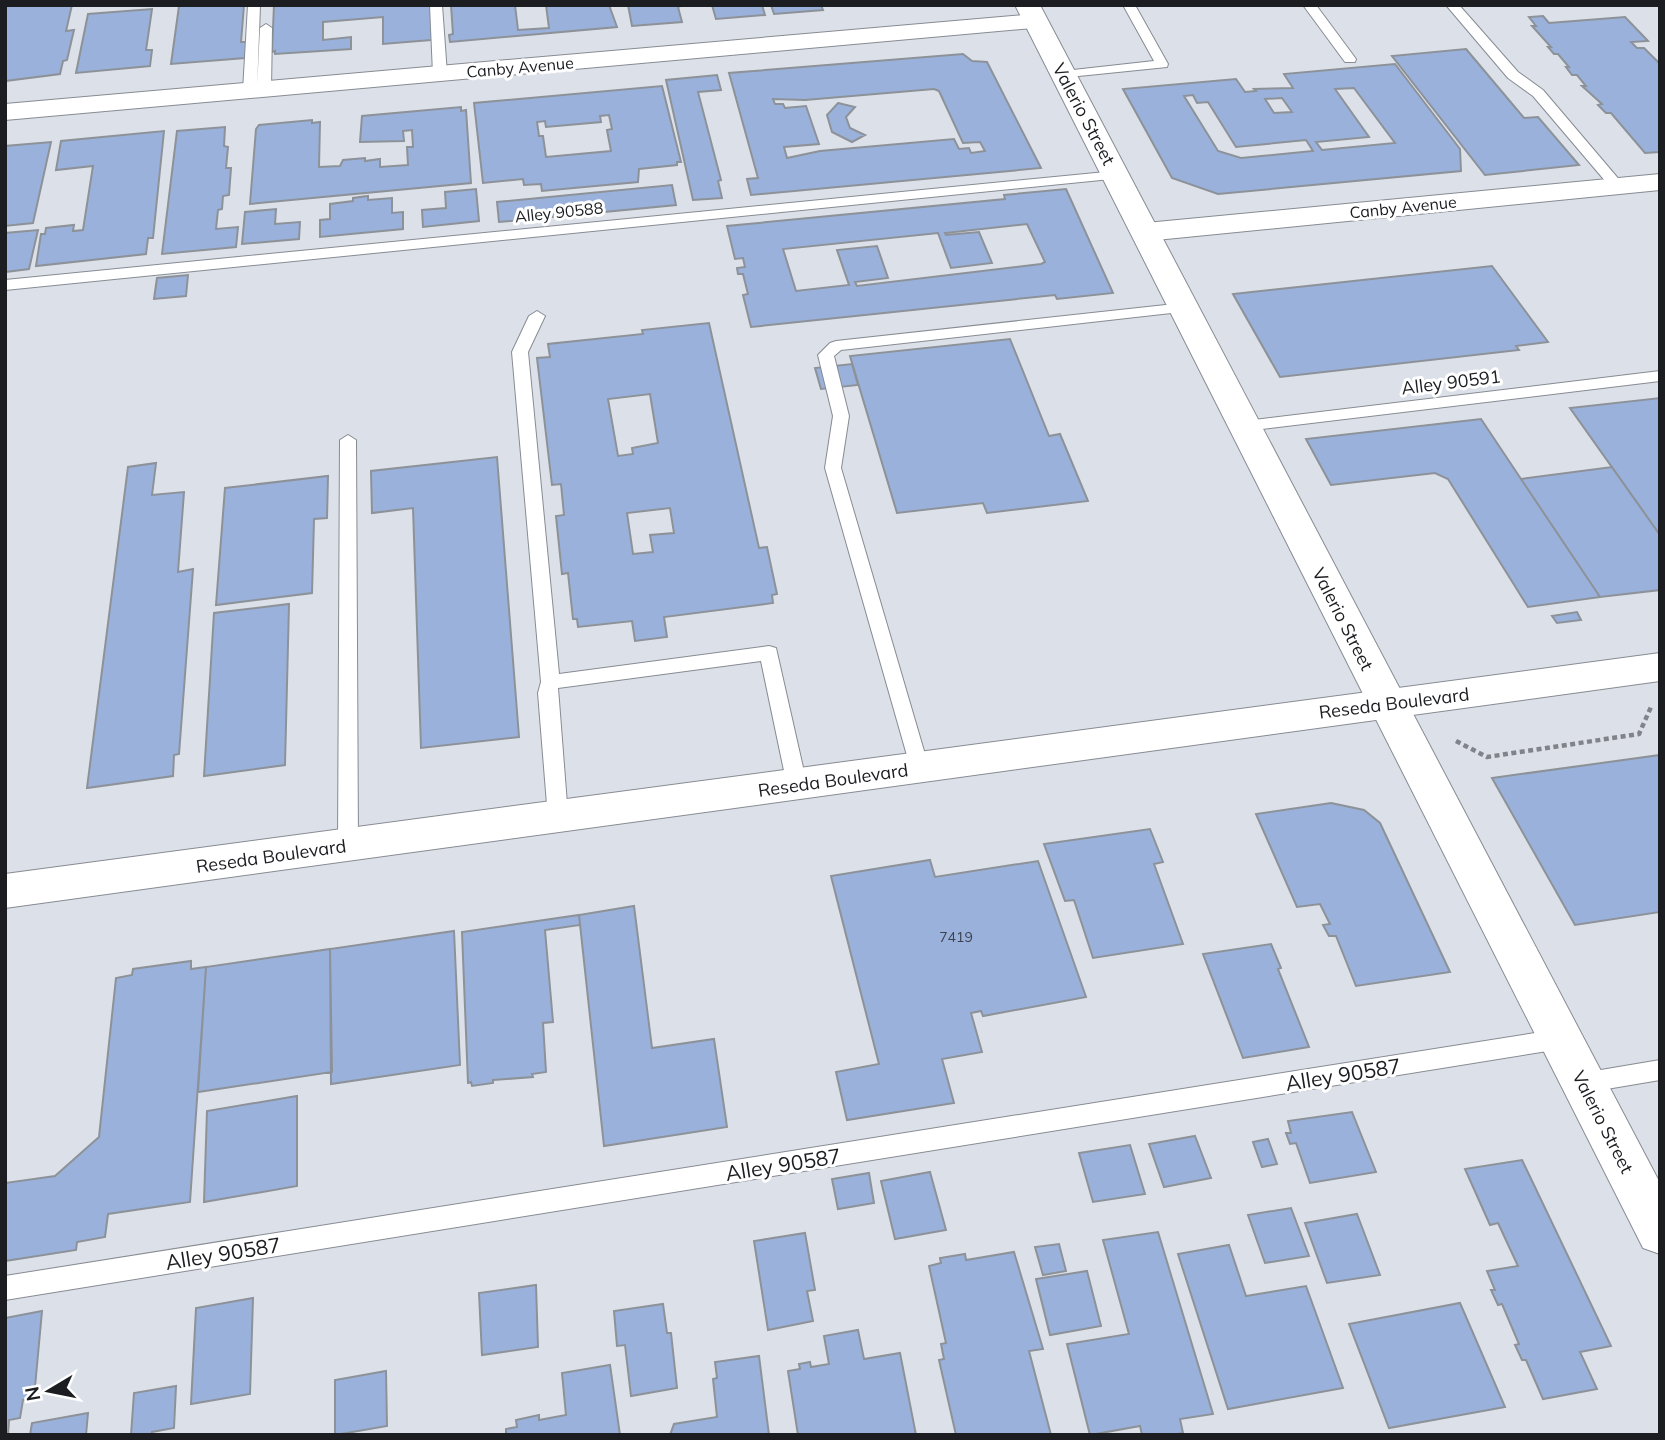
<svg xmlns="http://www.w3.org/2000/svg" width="1665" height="1440" font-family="Mulish,sans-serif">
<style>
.building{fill:#9ab2db;stroke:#8d9299;stroke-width:2;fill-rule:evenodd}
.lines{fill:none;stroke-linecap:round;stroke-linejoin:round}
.service-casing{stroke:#878b92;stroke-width:2}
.minor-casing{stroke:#878b92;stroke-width:2}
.tertiary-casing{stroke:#878b92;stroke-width:2}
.primary-casing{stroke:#878b92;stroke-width:2}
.path{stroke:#808389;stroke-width:4.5;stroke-dasharray:5 3.5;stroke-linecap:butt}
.service{fill:#fff;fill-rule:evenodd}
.minor{fill:#fff;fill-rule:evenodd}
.tertiary{fill:#fff;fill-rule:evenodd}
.primary{fill:#fff;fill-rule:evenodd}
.labels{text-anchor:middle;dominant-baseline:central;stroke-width:6;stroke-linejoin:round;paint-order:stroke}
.number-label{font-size:14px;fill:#3c424f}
.far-street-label{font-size:16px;fill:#1c1d20;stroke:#fff}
.street-label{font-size:18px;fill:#1c1d20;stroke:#fff}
.near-street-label{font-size:21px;fill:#1c1d20;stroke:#fff}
</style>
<rect width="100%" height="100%" fill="#dce0e9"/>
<path class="building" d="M5,5H72L66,31L74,30L67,60L63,61L60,74L5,81Z
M244,5L241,42H247L245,58L171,64L179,6Z
M274,5H432L434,37L431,40L383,44V17L323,22V40L351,37V49L275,54V51L272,52Z
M451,5H515L518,30L549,28L546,5H609L617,27L450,42L449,35L453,34Z
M628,5H683L678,7L682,22L632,26Z
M712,5H762L765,15L716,19Z
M771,5H821L823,10L774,14Z
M152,9L146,50H152L150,66L76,73L88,14Z
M1543,16L1549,23L1625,17L1648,41L1631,42L1637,48H1644L1660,64L1659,152L1645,153L1611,113H1606L1598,105L1602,104L1582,86H1586L1577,75H1572L1566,67H1569L1558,54H1554L1548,47H1551L1532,26H1536L1529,17Z
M1466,49L1524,118L1538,117L1579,165L1485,175L1392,56Z
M963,54L972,61L987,62L1041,168L751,195L747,179L758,178L729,73ZM934,89L939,91L963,143L980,142L985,151L971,153L969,148L959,149L954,139L820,151L787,158L784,147L819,144L806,106L785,108L783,104H775L773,99L805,100Z
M1395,64L1460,149L1461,171L1218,194L1172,178L1123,89L1236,79L1245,92L1256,91L1254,89L1293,88L1284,74ZM1354,88L1395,143L1322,150L1316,142L1369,137L1335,89ZM1193,95L1197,103L1208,102L1236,147L1306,140L1313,151L1241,158L1218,151L1184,96ZM1282,98L1292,112L1274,113L1265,99Z
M717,75L721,90L698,92L721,180L718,181L722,198L693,200L666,80Z
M662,86L681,162H677V165L639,169L638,182L542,191L541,184L524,185L523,179L483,183L474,103ZM609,115L612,129L607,130L611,151L546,157L543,136H539L537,122L545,121L546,127L601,122L600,116Z
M838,103L855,107L846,117L850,128L865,135L852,142L832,132L827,115Z
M461,107V111L466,110L471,183L250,204L256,129L259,125L312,120V123L320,122L319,167L340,166L343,160L365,158V161L380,159V167L408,165L407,147H413L412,130L403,131L404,141L360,142L362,116Z
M225,127L224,146L228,147L226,168H231L229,195L223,196L222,209L218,210L216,229L238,227L236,247L162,254L177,131Z
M164,131L153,238H148L146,254L36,266L41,234H45L46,228L74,225L73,231L83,230L93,166L56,170L61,141Z
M51,142L33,223L5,226V146Z
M672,185L676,205L499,222L497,202Z
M476,189L479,221L423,227L422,210L446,208L445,192Z
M1066,189L1113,293L1057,299L1055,295L751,327L743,295L748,294L743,274H738L737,268L745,267L743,258L735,259L727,226L1005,199L1004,195ZM1027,224L1045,262L1041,264L857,286L855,282L888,278L877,246L837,250L849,285L796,291L783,249L938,233L951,268L992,263L979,232L946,235L945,233Z
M368,196V200L392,198V213L403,212V229L320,237V220L330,219V204L353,201V198Z
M276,209L275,224L300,222L299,239L242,244L245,212Z
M38,230L29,269L5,272V233Z
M1492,266L1548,342L1516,346L1519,350L1280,377L1233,294Z
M188,275L186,296L154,299L157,278Z
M709,323L759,548L767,547L777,594L772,595L773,603L664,617L667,637L635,641L632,621L578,627L577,619H573L568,573L562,574L556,516L564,515L561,484L552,485L537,358L550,357L548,344L643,334L642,330ZM650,394L658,443L632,448L633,454L618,456L608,399ZM670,508L674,533L650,535L653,552L633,554L627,513Z
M1010,339L1049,436L1060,434L1088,501L987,513L983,503L897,513L850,356Z
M852,364L858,385L821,389L815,368Z
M1660,398V535L1570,408Z
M1481,419L1521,479L1600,597L1528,607L1448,479L1435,473L1331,485L1306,439Z
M497,457L519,737L421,748L413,508L372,513L371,471Z
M156,463L152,495L184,492L178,572L193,569L179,754L174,755L173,776L87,788L128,467Z
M1612,467L1660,535V590L1600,597L1521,479Z
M328,476L327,518L314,519L312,593L216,605L225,488Z
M289,604L285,765L204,776L214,613Z
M1577,612L1581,620L1557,623L1552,616Z
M1660,755V912L1575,925L1492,778Z
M1331,803L1364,810L1380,823L1450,972L1356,986L1336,936H1329L1323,925L1330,924L1320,904L1297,907L1256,814Z
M1150,829L1163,862L1154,864L1183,944L1093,958L1074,900L1065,901L1044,844Z
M930,860L935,877L1038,861L1086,997L983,1016L981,1011L971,1013L982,1052L942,1059L954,1103L847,1120L836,1072L879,1064L831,876Z
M634,906L652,1048L714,1039L727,1127L604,1146L579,915Z
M579,915L580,925L545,930L553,1022L543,1023L546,1072L532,1074L533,1077L493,1080V1083L472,1086L471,1082L468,1083L462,932Z
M454,931L460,1065L331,1084L330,949Z
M1271,944L1281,968L1278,969L1309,1047L1243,1058L1203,954Z
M330,949L332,1072L198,1092L206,967Z
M191,961V969L206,967L190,1202L108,1214L105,1237L77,1242L76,1250L5,1261V1183L55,1176L99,1137L116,978L132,975L133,969Z
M297,1096V1186L204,1202L207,1111Z
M1352,1112L1376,1172L1310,1183L1296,1143L1290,1144L1286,1133H1291L1288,1121Z
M1195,1136L1211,1178L1164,1187L1149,1144Z
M1268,1139L1277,1164L1262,1167L1253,1142Z
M1130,1145L1145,1194L1093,1202L1079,1153Z
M1522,1160L1611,1346L1580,1352L1597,1389L1543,1399L1526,1360H1522L1515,1345L1519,1344L1502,1304L1498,1305L1491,1290H1495L1487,1271L1518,1266L1498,1223L1490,1225L1465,1169Z
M930,1172L946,1230L895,1239L881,1181Z
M869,1173L874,1203L838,1209L832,1179Z
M1291,1208L1309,1256L1265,1263L1248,1215Z
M1357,1214L1380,1275L1327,1283L1305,1223Z
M1158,1232L1213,1414L1180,1419L1183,1433L1172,1435H1142L1140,1426L1090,1435L1067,1344L1129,1334L1103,1240Z
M805,1233L815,1290L807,1291L813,1321L768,1330L754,1241Z
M1059,1244L1066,1271L1043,1275L1035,1247Z
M1229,1245L1246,1296L1306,1286L1343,1388L1228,1409L1178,1254Z
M1014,1252L1043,1349L1029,1351L1051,1435H956L939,1360L944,1359L941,1344L946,1343L929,1266L941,1263L940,1258L965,1254L966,1260Z
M1087,1271L1101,1326L1050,1335L1036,1279Z
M536,1285L538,1347L482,1355L479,1293Z
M253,1298L250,1394L191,1404L196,1308Z
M1460,1303L1505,1407L1389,1428L1349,1324Z
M663,1304L667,1333H671L677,1388L631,1396L625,1345L617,1346L614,1311Z
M42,1311L34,1398L23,1400L20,1418L9,1420L8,1435H5V1318Z
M858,1330L864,1359L900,1353L916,1435H798L788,1371L800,1369L799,1364L810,1362L811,1367L829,1364L824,1336Z
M759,1356L769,1435H670L674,1424L717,1417L713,1379L717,1378L715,1362Z
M610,1365L620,1435H506V1429L517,1427L516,1420L539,1415V1420L566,1415L562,1373Z
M386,1371L387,1426L335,1435V1380Z
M176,1386L174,1428L152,1432L151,1435H131L134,1393Z
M88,1413L86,1435H30L32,1423Z"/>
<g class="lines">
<g class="service-casing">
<path id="service" d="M248,5H260L257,91L250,95L243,91Z
M430,5H442L447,74L440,78L433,74Z
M1123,5H1135L1168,64L1167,67L1059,78L1057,75L1064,71L1154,61Z
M1303,5H1316L1356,59L1355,62H1345Z
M1446,5H1459L1518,72L1543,90L1622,183V189H1612L1533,96L1508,78Z
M266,24L272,28L271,89L264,93L257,89L260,28Z
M1116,171L1121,172V178L5,290V280Z
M1184,303L1189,305L1192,308L1189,311L841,350L834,356L849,416L841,468L929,768L926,773L919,775L912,773L825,468L833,416L818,355L830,343L836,341Z
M537,311L545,316L528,352L559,674L769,646L776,648L807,785L804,790L797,793L790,790L787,785L761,661L558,688L568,817L565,823L558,825L551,823L548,817L538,693L541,682L512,352L529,316Z
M1660,371V381L1246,431L1238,426L1246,421Z
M348,435L356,440L358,845L355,851L348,853L341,851L338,845L340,440Z
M1560,1029L1568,1032L1571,1039L1568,1046L1560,1049L5,1300V1276Z
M1660,1060V1080L1583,1093L1575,1090L1572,1083L1575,1076L1583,1073Z"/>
</g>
<g class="minor-casing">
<path id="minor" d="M1035,14L1044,17L1048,22L1044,27L5,120V104Z
M1660,174V190L1146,241L1136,238L1131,232L1136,226L1146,223Z"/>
</g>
<g class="tertiary-casing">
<path id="tertiary" d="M1015,5H1040L1660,1183V1254L1643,1248Z"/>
</g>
<g class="primary-casing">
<path id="primary" d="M1660,653V681L5,908V874Z"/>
</g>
<path class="path" d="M1456,741L1487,757L1639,734L1651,707"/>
<use href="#service" class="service"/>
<use href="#minor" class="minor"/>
<use href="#tertiary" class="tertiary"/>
<use href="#primary" class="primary"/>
</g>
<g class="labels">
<g class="number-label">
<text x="956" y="937">7419</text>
</g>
<g class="far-street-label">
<text transform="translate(520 67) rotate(-5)">Canby Avenue</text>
<text transform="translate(1403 207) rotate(-6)">Canby Avenue</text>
<text transform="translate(559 212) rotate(-6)">Alley 90588</text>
</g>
<g class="street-label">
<text transform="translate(1084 114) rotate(62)">Valerio Street</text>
<text transform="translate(1451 382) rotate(-7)">Alley 90591</text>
<text transform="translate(1343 619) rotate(63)">Valerio Street</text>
<text transform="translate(1394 703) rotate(-7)">Reseda Boulevard</text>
<text transform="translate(833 780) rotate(-8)">Reseda Boulevard</text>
<text transform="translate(271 856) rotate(-8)">Reseda Boulevard</text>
<text transform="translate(1603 1122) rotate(63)">Valerio Street</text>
</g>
<g class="near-street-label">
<text transform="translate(1343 1074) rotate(-9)">Alley 90587</text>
<text transform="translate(783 1164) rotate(-9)">Alley 90587</text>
<text transform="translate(223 1253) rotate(-9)">Alley 90587</text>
</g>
</g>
<rect width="1665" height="1440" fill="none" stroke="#1c1d20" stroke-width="14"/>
<g transform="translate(49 1391) rotate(260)" stroke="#ffffff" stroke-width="5" paint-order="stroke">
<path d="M0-5L12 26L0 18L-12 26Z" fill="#1c1d20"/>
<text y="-10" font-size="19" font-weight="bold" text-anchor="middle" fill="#1c1d20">N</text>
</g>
</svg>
